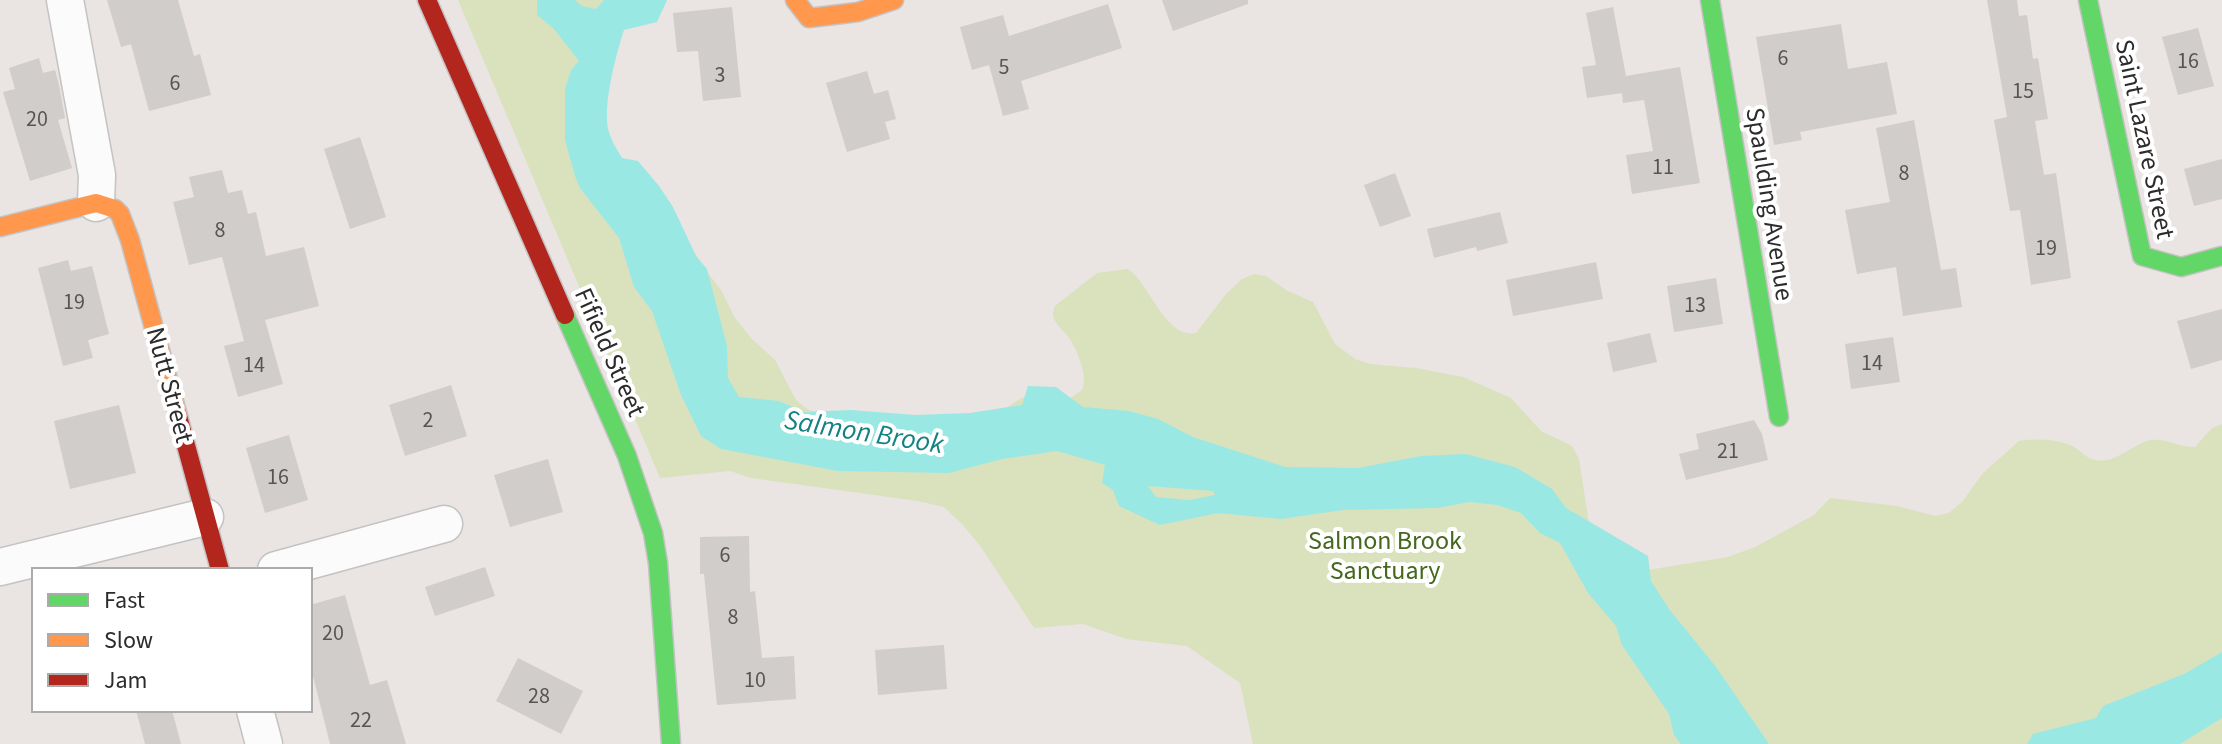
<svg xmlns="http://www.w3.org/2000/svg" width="2222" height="744" font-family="'Source Sans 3',sans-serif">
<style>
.green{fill:#d9e2bd}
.water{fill:#9ae8e3;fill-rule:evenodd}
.building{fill:#d1cdcb}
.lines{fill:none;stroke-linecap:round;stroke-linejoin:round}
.street-casing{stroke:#c4c3c3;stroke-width:39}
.fast-casing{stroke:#c4c3c3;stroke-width:21}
.slow-casing{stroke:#c4c3c3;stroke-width:21}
.jam-casing{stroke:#c4c3c3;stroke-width:21}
.street{stroke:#fcfbfb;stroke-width:36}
.fast{stroke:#63d668;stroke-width:18}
.slow{stroke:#ff974d;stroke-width:18}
.jam{stroke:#b3261e;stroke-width:18}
.labels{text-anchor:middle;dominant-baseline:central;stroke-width:8;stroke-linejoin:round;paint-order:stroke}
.number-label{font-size:22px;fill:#565554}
.street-label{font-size:26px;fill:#2c2c2c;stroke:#fff}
.park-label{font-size:26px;fill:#45671e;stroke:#fff}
.water-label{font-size:28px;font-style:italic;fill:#138285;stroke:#fff}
</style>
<rect width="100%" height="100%" fill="#eae4e2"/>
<path class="green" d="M458,0H654L619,29L602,105L613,151L677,223L704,268L721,290L735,318L752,339L775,360L796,400L807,409L838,421L1002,412C1029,389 1033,395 1066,401L1082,390C1088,376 1078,352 1070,339C1062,327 1048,322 1055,306L1097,273L1128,269C1151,285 1165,339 1196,333L1226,294L1242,279L1254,274L1266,276L1286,290L1313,302L1335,344L1355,359L1370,364L1416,368L1463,377L1511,398L1541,431L1572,446L1579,459L1589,524L1648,570L1728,557L1755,547L1814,515L1830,498L1897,506L1935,516L1949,513L1962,502L1983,473L2019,441C2034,438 2061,439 2074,447C2081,451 2087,459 2095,460C2114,464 2130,447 2147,441C2164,436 2179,448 2195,447L2212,428L2222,424V744H1253L1240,683L1187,646L1126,639L1083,624L1034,628L981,547L963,525L944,507L918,501L751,478L730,471L660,478Z"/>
<path class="water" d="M537,0H575L582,6L596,9L604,0H667L657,22L624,30C616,54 603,104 608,129C611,140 616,148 622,158L638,161L659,186L673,207L696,256L707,269L727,346L728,378L739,397L779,401L805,412L851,410L915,415L970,413L1022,405L1028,386L1056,387L1083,407L1129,411L1158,419L1193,437L1285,467L1358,468L1421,456L1466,454L1515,467L1552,489L1566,508L1648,556L1651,581L1669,609L1716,667L1769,744H1681L1674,735L1669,714L1622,645L1616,626L1588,593L1560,543L1540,533L1521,513L1497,505L1470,502L1437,508L1343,510L1281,519L1218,513L1160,525L1119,506L1113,490L1102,483L1105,465L1057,451L1002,459L949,473L838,471L721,449L701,436L681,395L652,311L634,287L619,238L580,188L575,176L565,140V89L571,70L579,61L554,29L537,15ZM1148,486L1213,491L1215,495L1189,500L1156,497Z
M2222,652V718L2180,744H2027L2033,734L2096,718L2103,706L2184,674Z"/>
<path class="building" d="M107,0H178L194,56L200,54L211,95L149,111L131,44L121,47Z
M1162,0H1248V4L1173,31Z
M1987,0H2017L2019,16L2027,15L2033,59L2038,58L2048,119L2035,121L2044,175L2056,173L2071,278L2031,285L2020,210L2010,211L1994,120L2007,117Z
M1108,4L1122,48L1021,81L1029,109L1003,116L989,65L972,70L960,27L1003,15L1009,36Z
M732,7L741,97L703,101L698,51L677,52L673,13Z
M1613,7L1626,76L1680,67L1700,183L1632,194L1626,155L1653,151L1644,100L1623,103L1622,93L1587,98L1582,67L1596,65L1586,13Z
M1841,24L1848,69L1887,62L1897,114L1800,132L1802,140L1774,145L1756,37Z
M2198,28L2214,86L2178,95L2162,37Z
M39,58L43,73L55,70L59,85L65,118L58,120L72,168L30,181L3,92L15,89L9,68Z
M867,71L874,94L888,90L896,119L885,122L890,139L847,152L826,83Z
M1914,120L1941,270L1956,268L1962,307L1903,316L1896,267L1857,274L1845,210L1890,202L1876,128Z
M360,137L386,217L350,229L324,149Z
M2222,159V199L2194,206L2184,169Z
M222,170L228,193L242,190L248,214L256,212L266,256L304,247L319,306L265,320L283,384L238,397L224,346L244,341L222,257L189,265L173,202L194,197L189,177Z
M1395,173L1411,216L1380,227L1364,185Z
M1500,212L1508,243L1477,251L1476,247L1434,258L1427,229Z
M68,260L71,271L92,266L109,334L88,340L93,358L63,366L38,268Z
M1596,262L1603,299L1513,316L1506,280Z
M1716,278L1723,324L1674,332L1667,286Z
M2222,309V360L2191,369L2177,321Z
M1650,333L1657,362L1613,372L1607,343Z
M1893,337L1900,382L1851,389L1845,344Z
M451,385L467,436L405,456L389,405Z
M119,405L136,473L70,489L54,421Z
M1754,420L1762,434L1768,460L1686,480L1679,454L1699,449L1696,434Z
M289,435L308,500L265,513L246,448Z
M548,459L563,512L510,527L494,475Z
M749,536L750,592L755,591L762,658L794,656L796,699L717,705L704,574H700V537Z
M485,567L495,596L435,616L425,587Z
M345,595L370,685L387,680L406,744H330L310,664V605Z
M944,645L947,689L878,695L875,650Z
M518,658L583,691L561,734L496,701Z
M136,710H172L181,744H145Z"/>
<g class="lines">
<g class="street-casing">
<path id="street" d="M65,0L97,175L96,203
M0,567L205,517
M276,570L444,524
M255,710L264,744"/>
</g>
<g class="fast-casing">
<path id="fast" d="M1710,0L1779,417
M2088,0L2142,256L2181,267L2222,256
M565,315L627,456L653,533L658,563L671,744"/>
</g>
<g class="slow-casing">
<path id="slow" d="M795,0L809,18L858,12L894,0
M0,227L96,203L115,209L120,214L130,240L178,416"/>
</g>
<g class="jam-casing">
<path id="jam" d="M427,0L565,315
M178,416L220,570"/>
</g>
<use href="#street" class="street"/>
<use href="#fast" class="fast"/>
<use href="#slow" class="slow"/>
<use href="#jam" class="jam"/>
</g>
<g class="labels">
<g class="number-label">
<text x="1783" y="58">6</text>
<text x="2188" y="61">16</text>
<text x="1004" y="67">5</text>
<text x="720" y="75">3</text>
<text x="175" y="83">6</text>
<text x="2023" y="91">15</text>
<text x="37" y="119">20</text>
<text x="1663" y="167">11</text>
<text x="1904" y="173">8</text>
<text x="220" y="230">8</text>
<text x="2046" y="248">19</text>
<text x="74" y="302">19</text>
<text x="1695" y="305">13</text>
<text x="1872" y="363">14</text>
<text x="254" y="365">14</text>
<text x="428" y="420">2</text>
<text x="1728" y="451">21</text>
<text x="278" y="477">16</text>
<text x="725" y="555">6</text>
<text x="733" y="617">8</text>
<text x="333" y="633">20</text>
<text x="755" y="680">10</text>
<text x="539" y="696">28</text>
<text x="361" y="720">22</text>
</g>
<g class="street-label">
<text transform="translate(2145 139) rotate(78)">Saint Lazare Street</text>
<text transform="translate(1770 204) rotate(81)">Spaulding Avenue</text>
<text transform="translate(610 352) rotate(66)">Fifield Street</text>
<text transform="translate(170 385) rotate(75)">Nutt Street</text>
</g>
<g class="park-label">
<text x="1385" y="540">Salmon Brook<tspan x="1385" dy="30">Sanctuary</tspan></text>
</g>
<g class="water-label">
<text transform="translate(864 432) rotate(9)">Salmon Brook</text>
</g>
</g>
<rect x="32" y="568" width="280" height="144" fill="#ffffff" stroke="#ababab" stroke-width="2"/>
<rect x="48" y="594" width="40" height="12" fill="#63d668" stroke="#ababab" stroke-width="2"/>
<text x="104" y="608" font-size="24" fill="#2c2c2c">Fast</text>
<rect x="48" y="634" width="40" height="12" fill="#ff974d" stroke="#ababab" stroke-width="2"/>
<text x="104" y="648" font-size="24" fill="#2c2c2c">Slow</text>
<rect x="48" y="674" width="40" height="12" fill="#b3261e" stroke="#ababab" stroke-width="2"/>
<text x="104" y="688" font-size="24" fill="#2c2c2c">Jam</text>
</svg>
